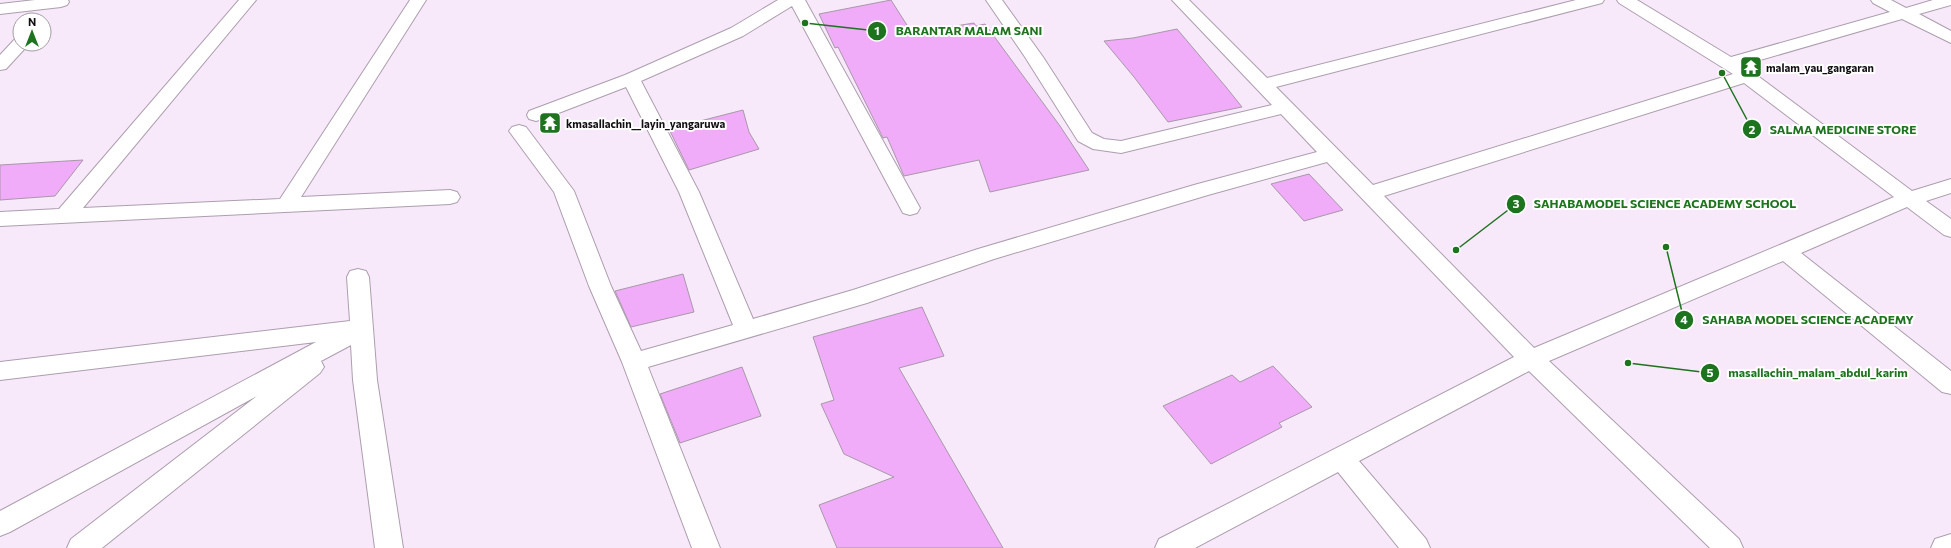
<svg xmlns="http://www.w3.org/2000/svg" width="1951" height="548" font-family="Commissioner,sans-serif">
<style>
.building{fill:#f0acf8;stroke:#a798a8}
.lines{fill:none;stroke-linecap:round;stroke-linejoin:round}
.minor-casing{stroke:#ac9eae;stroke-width:2}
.minor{fill:#fff;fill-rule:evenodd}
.labels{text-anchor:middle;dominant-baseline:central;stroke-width:4;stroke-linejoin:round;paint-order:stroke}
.poi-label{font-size:11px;font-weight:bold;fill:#130e13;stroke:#fff;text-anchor:start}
.leader{fill:none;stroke:#1d731e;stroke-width:1.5}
.callout-dot{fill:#1d731e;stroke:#fff;stroke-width:1.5}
.mark-label{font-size:12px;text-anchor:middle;font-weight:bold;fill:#fff}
.callout-label{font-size:12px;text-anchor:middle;font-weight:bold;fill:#1d731e;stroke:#fff;stroke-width:4;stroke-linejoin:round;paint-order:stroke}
</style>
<rect width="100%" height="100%" fill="#f8e9fa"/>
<path class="building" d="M891,0L912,33L974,23L976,26L985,24L1060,126L1089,170L990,192L979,160L904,176L887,137L883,138L838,47L835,48L819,14Z
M1177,29L1226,87L1242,107L1168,122L1134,77L1104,41L1133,38Z
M743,110L749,132L759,149L689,170L669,129Z
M83,160L55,196L0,200V165Z
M1309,174L1343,210L1304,221L1271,184Z
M683,274L694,312L631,327L615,291Z
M922,307L944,356L899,368L1003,548H837L819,505L894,477L844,454L821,404L834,400L813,337Z
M1273,366L1312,407L1279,423L1282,427L1211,464L1163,406L1232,375L1240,382Z
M742,367L761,416L680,443L660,394Z"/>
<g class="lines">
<g class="minor-casing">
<path id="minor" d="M35,0H68L69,2L67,5L61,7L0,14V4Z
M239,0H256L83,208L280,199L410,0H426L301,197L450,190L457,192L460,197L457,202L450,204L0,226V212L59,209Z
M778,0H805L920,208L917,213L910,215L903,213L792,6L743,36L641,81L699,192L753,319L853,290L978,249L1194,185L1317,152L1281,114L1121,153L1093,149L1078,141L1025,57L986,0H1002L1043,57L1092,133L1104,139L1121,141L1272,105L1172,0H1189L1267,78L1576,0H1604L1602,3L1276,87L1373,185L1733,74L1619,3L1617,0H1637L1731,57L1890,12L1873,3L1871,0H1891L1906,8L1933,0H1951V5L1919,14L1951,31V43L1902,19L1743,65L1912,191L1951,179V193L1926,201L1951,219V237L1944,235L1907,207L1801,253L1951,371V394L1942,392L1783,261L1549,361L1739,539L1743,548H1710L1529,371L1359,461L1426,539L1430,548H1399L1338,472L1195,548H1155L1159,539L1514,357L1327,162L1208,195L994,259L867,303L648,367L720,548H692L622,362L589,286L554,192L509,131L512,127L519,125L526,127L574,191L611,286L641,351L733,325L679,192L626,87L543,119L536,121L529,119L527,115L529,111L625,75L731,28ZM1744,83L1894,197L1534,348L1384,196Z
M20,39V44H29L6,69L0,70V55L14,40Z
M358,269L366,271L369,277L377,380L403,548H375L353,380L351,345L321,361L324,367L320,373L102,548H67L71,539L257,396L10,532L0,536V511L316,342L0,380V362L350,321L347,277L350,271Z
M1951,534V548H1931L1935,539Z"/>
</g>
<use href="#minor" class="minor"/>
</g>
<defs>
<g id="temple-square" transform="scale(1.15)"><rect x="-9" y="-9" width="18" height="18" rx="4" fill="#1d731e" stroke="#fff"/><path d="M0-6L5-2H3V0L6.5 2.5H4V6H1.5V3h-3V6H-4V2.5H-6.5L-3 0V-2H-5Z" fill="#fff"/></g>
</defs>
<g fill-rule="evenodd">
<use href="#temple-square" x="1751" y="67"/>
<use href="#temple-square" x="550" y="123"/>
</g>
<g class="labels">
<g class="poi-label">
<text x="1766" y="67">malam_yau_gangaran</text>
<text x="566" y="123">kmasallachin__layin_yangaruwa</text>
</g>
</g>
<path class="leader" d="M805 23L877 31M1722 73L1752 129M1456 250L1516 204M1666 247L1684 320M1628 363L1710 373"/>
<g class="callout-dot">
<circle cx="805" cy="23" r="4"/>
<circle cx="1722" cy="73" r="4"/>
<circle cx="1456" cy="250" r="4"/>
<circle cx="1666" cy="247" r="4"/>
<circle cx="1628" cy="363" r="4"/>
<circle cx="877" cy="31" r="10"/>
<circle cx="1752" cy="129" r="10"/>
<circle cx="1516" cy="204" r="10"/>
<circle cx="1684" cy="320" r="10"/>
<circle cx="1710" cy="373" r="10"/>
</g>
<g class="mark-label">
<text x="877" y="35">1</text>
<text x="1752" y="134">2</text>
<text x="1516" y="208">3</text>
<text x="1684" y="324">4</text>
<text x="1710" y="377">5</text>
</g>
<g class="callout-label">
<text x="969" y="35">BARANTAR MALAM SANI</text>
<text x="1843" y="134">SALMA MEDICINE STORE</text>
<text x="1665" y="208">SAHABAMODEL SCIENCE ACADEMY SCHOOL</text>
<text x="1808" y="324">SAHABA MODEL SCIENCE ACADEMY</text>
<text x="1818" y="377">masallachin_malam_abdul_karim</text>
</g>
<g transform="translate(32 32)"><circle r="19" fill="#ffffff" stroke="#a19fa1"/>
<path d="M0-3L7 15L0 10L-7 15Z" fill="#1d731e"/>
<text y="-6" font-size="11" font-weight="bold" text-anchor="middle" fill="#130e13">N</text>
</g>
</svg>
